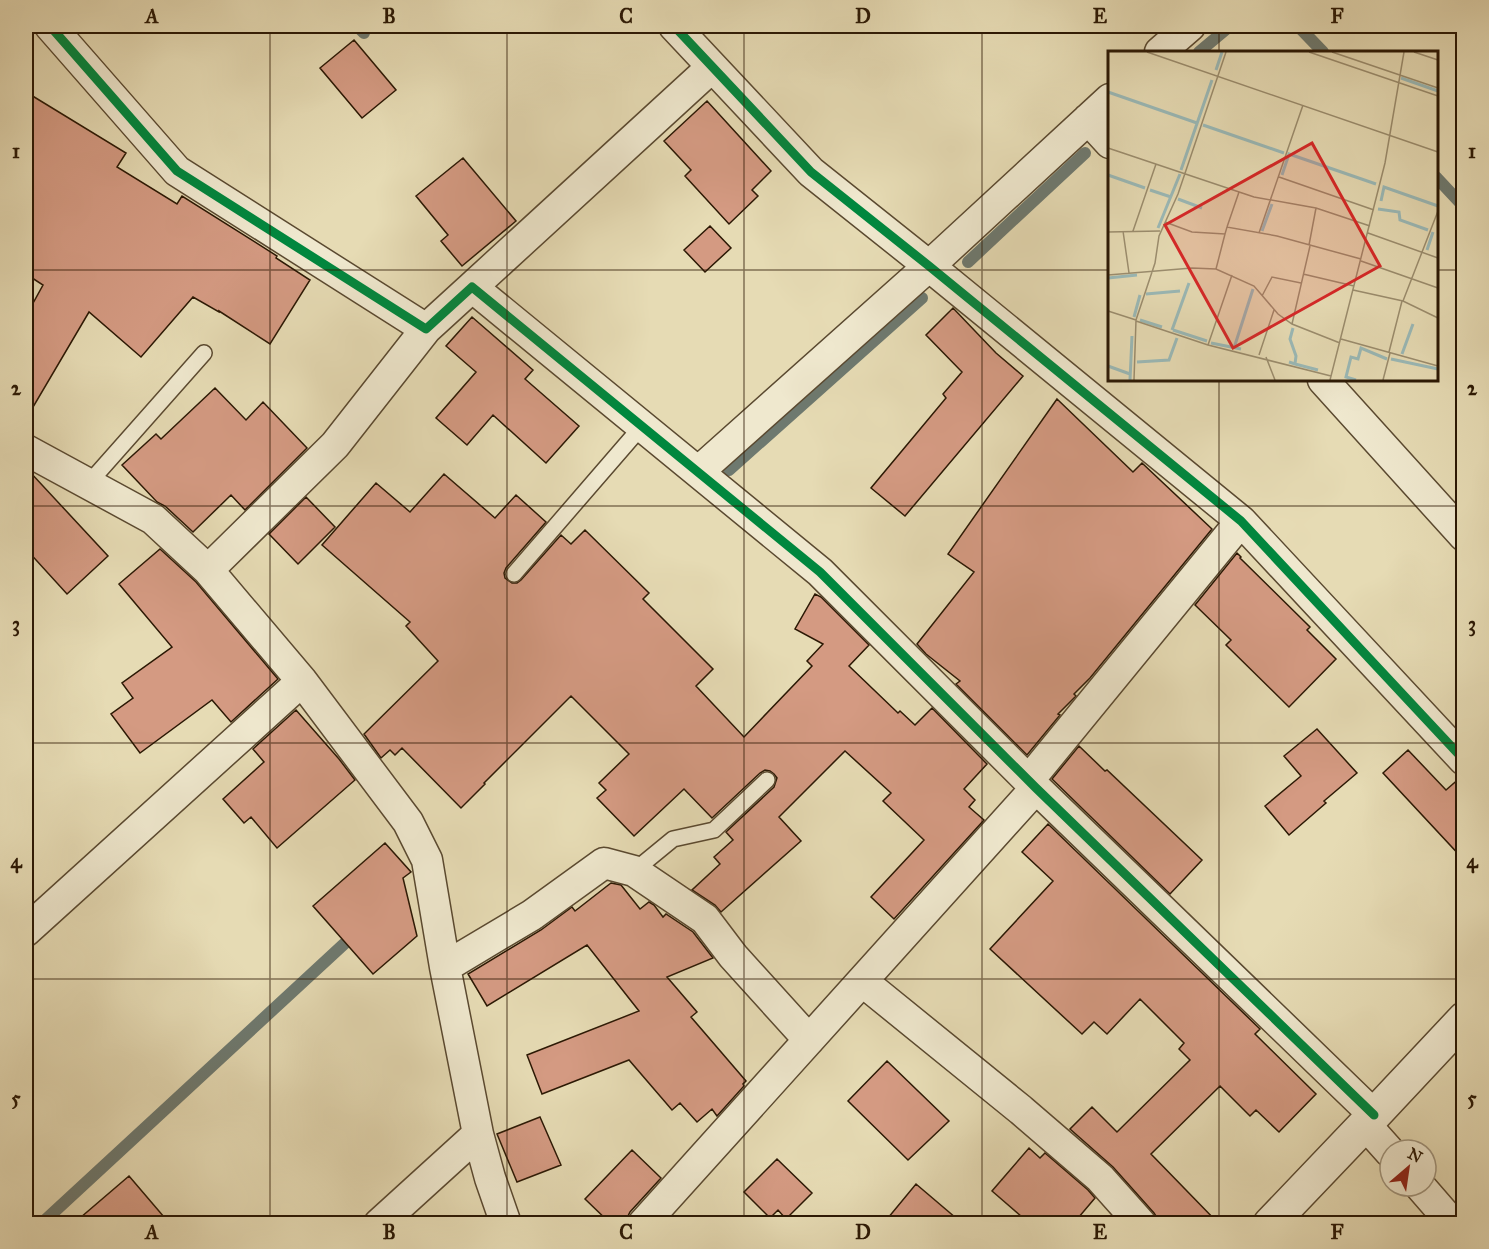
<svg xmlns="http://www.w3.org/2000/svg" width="1489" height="1249" font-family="'IM FELL Great Primer',serif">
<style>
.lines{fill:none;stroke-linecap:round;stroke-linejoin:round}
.stream{stroke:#6e796f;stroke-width:12}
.building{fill:#d49a82;stroke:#2b1804;stroke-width:1.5}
.service-casing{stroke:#5a4930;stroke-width:18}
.minor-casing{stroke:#5a4930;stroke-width:33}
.tertiary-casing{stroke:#5a4930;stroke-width:36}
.service{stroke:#efe8ce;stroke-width:15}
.minor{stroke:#efe8ce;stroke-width:30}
.tertiary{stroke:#efe8ce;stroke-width:33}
.cycleway-casing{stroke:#efe8ce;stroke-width:13}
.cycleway{stroke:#00873e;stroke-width:9}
.grid{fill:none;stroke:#2b1804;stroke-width:1.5;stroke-opacity:0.55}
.inset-river{fill:none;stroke:#9ab9b7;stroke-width:3}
.inset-road{fill:none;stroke:#9b8d6e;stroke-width:1.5}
.view{fill:#d62828;fill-opacity:0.15;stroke:#d62828;stroke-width:3}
.inset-edge{fill:none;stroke:#2b1804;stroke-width:3}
.neatline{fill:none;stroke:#2b1804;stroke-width:2}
.grid-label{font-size:20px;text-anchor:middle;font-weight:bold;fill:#2b1804}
</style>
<rect width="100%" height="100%" fill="#e6dbb4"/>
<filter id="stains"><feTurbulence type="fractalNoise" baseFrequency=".00333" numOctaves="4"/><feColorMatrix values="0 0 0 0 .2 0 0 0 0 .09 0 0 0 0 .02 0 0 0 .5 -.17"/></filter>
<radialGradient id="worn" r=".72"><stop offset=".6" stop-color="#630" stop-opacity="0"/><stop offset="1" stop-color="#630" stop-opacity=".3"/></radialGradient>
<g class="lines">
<path class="stream" d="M357,26L364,33
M1298,26L1323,52
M1199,52L1230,26
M1436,177L1464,207
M968,262L1085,153
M729,470L922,298
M41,1224L357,932"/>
</g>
<path class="building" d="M354,40L396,90L362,118L320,68Z
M26,92L126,153L117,167L177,204L182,196L277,256L276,258L310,280L270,344L219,311V312L193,297L141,357L89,312L26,419V316L43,285L26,274Z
M707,101L771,171L752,190L758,196L729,224L685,176L691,170L664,141Z
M463,158L516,221L462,266L441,241L448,235L416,196Z
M710,226L731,248L705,272L684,250Z
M953,308L996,353L1023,376L905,516L871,488L946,398L943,394L962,372L926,335Z
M472,317L533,370L525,379L579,426L546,463L493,415L467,445L436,418L476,372L446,346Z
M215,388L246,420L263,402L307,448L245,510L231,495L193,532L165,506L157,502L122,465L156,434L161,439Z
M1057,399L1133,472L1142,463L1212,529L1090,678L1074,694L1076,696L1058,714L1060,715L1027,755L956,684L960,681L926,654L917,644L974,572L948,554Z
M26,469L30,472L108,556L67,594L26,549Z
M444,474L495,518L516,495L546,522L506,568L504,573L505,578L512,583H517L521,580L561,535L571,544L585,530L649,593L643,599L713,669L696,686L744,737L812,666L807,661L823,644L795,629L815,594L821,597L869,645L849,666L898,713L900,711L915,725L932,708L987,764L964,789L975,800L969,807L984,820L894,919L871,897L924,840L883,801L891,793L845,751L779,817L801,841L721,912L715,905L692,890L720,864L714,857L733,840L726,832L774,787L777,778L774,774L770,771L765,770L760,773L712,818L684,789L634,836L597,798L606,790L599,783L629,754L571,696L484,783L485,784L461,808L402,748L395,755L390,750L381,758L364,734L438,661L406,626L410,622L322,545L376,483L410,512Z
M306,497L335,527L298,564L269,534Z
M160,549L196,582L278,679L231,722L212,700L140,753L111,714L133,698L122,683L172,647L119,584Z
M1237,553L1241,557L1240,558L1310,627L1307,630L1336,659L1289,707L1226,645L1231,640L1195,605Z
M296,710L339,759L355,780L277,848L251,817L244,823L223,799L264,762L253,749Z
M1317,729L1357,773L1324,801L1326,803L1289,835L1265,806L1301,776L1284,756Z
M1079,746L1105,771L1107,770L1202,860L1170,894L1052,779Z
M1408,750L1446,790L1461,777H1464V860L1383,773Z
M1048,824L1260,1029L1255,1034L1316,1094L1279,1132L1256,1110L1250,1116L1220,1086L1151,1154L1219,1224H1161L1154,1213L1113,1167L1070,1129L1092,1107L1117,1132L1190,1060L1179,1049L1184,1043L1140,999L1107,1034L1094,1022L1082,1034L990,949L1053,881L1022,852Z
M385,843L411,872L403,878L417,936L373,974L313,906Z
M611,883L621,885L640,909L649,902L654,905L663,917L666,914L693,932L713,958L667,977L697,1012L691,1017L746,1081L743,1084L744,1086L717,1116L712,1109L697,1122L680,1103L672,1110L629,1060L542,1094L527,1055L639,1011L587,945L487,1006L468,974L541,930L572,907L575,911Z
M887,1061L949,1121L908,1160L848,1101Z
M540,1117L561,1165L517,1182L497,1134Z
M1029,1148L1040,1158L1045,1153L1088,1190L1095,1198L1073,1224H1030L992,1191Z
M632,1150L661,1178L630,1212L626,1220V1224H611L585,1199Z
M777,1159L812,1193L786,1219L778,1210L770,1218L744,1192Z
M129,1176L170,1224H73Z
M916,1184L963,1224H883Z"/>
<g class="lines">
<g class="service-casing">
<path id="service" d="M88,484L204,353
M514,574L642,426
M634,871L673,839L714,830L767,780"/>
</g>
<g class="minor-casing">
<path id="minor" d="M50,26L177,171L426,329L472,287L820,572L1036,788L1374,1115
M674,26L811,172L929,266L1241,521L1464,760
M1160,52L1190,26
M1088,119L1110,143
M472,287L712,67
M1323,380L1464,536
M26,450L153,519L208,570L302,681L408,822L427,860L445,967L478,1134L490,1178L506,1224
M698,472L929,266L1110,99
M208,570L335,445L426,329
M1029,780L1241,521
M26,931L302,681
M445,967L532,915L604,863L634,871L705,919L733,956L809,1040
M862,981L1021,1110L1100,1178L1141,1224
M1365,1124L1390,1152
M1420,1186L1453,1224
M379,1224L478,1134
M643,1224L1036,788"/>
</g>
<g class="tertiary-casing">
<path id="tertiary" d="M1270,1224L1374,1115L1464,1019"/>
</g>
<use href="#service" class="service"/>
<use href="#minor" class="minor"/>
<use href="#tertiary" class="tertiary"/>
<g class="cycleway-casing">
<path id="cycleway" d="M50,26L177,171L426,329L472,287L820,572L1036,788L1374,1115
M674,26L811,172L929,266L1241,521L1464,760"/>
</g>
<use href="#cycleway" class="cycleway"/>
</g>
<path class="grid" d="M270,26V1224M507,26V1224M744,26V1224M982,26V1224M1219,26V52M26,270H1110M1436,270H1464M1219,380V1224M26,506H1464M26,743H1464M26,979H1464"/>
<g transform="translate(1108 51)">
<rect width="330" height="330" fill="#e6dbb4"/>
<path class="inset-river" d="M108,19L114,1M293,27L330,40M0,41L89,72M95,74L176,102M73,119L104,29M0,124L37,137M174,124L181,103L268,133M42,139L63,146M70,148L94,157M273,150L276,136L330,155M270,158L291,161L292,169L320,179M50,177L72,123M154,180L164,153M319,199L325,181M0,227L29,224M38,243L72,240M26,266L32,244M32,269L54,276M64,279L81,232M65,279L99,290M103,292L133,298M126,297L145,238M294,303L305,273M283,308L330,318M29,311L61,309L69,287M181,311L187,313L188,305L182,288L185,277M187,313L210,319M0,315L22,323M22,329L24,285M248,329L238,326L243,306L250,308L253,297L279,308"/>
<path class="inset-road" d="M39,1L330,101M201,1L330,45M224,1L330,37M306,1L330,9M0,97L146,146L208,157L262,175M171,126L266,159M57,171L84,181L117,183L119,176L169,185L253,208M119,176L131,141M15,180L21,222M25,180L48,113M0,181L52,180M151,182L195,54M260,182L330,207M201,194L208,157M253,210L330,237M108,218L117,183M195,223L246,235M0,224L84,217L108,218L146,235L170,263L184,273L232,292M245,239L295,250L330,267M154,245L164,226L193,232M295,250L330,160M0,260L28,269M28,270L100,294L223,325M184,273L202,195M233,288L330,315M100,294L124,224M281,301L294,250M151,304L166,259M158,306L167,329M26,329L28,269L47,212L51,185L70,143L118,1M222,329L277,112L296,1M275,329L282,302"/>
<path class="view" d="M204,92L272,215L125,297L57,174Z"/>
<rect width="330" height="330" class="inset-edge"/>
</g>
<rect width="1489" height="1249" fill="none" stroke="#e6dbb4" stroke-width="66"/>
<g transform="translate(1408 1168) rotate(29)"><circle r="28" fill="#efe8ce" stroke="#a1957d" stroke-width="1.5"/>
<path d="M0-4.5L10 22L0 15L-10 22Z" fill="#8f2418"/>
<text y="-9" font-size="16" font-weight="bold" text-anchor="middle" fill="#2b1804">N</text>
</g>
<rect x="33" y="33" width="1423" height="1183" class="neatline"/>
<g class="grid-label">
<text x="152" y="23">A</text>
<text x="389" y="23">B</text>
<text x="626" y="23">C</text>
<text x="863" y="23">D</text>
<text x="1100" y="23">E</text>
<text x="1337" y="23">F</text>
<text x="16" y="158">1</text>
<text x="1472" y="158">1</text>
<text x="16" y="395">2</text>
<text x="1472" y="395">2</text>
<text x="16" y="631">3</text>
<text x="1472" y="631">3</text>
<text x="16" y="868">4</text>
<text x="1472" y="868">4</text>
<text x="16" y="1105">5</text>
<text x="1472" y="1105">5</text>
<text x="152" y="1239">A</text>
<text x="389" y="1239">B</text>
<text x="626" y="1239">C</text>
<text x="863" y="1239">D</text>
<text x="1100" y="1239">E</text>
<text x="1337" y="1239">F</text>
</g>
<rect width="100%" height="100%" filter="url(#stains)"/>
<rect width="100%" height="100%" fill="url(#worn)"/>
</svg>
